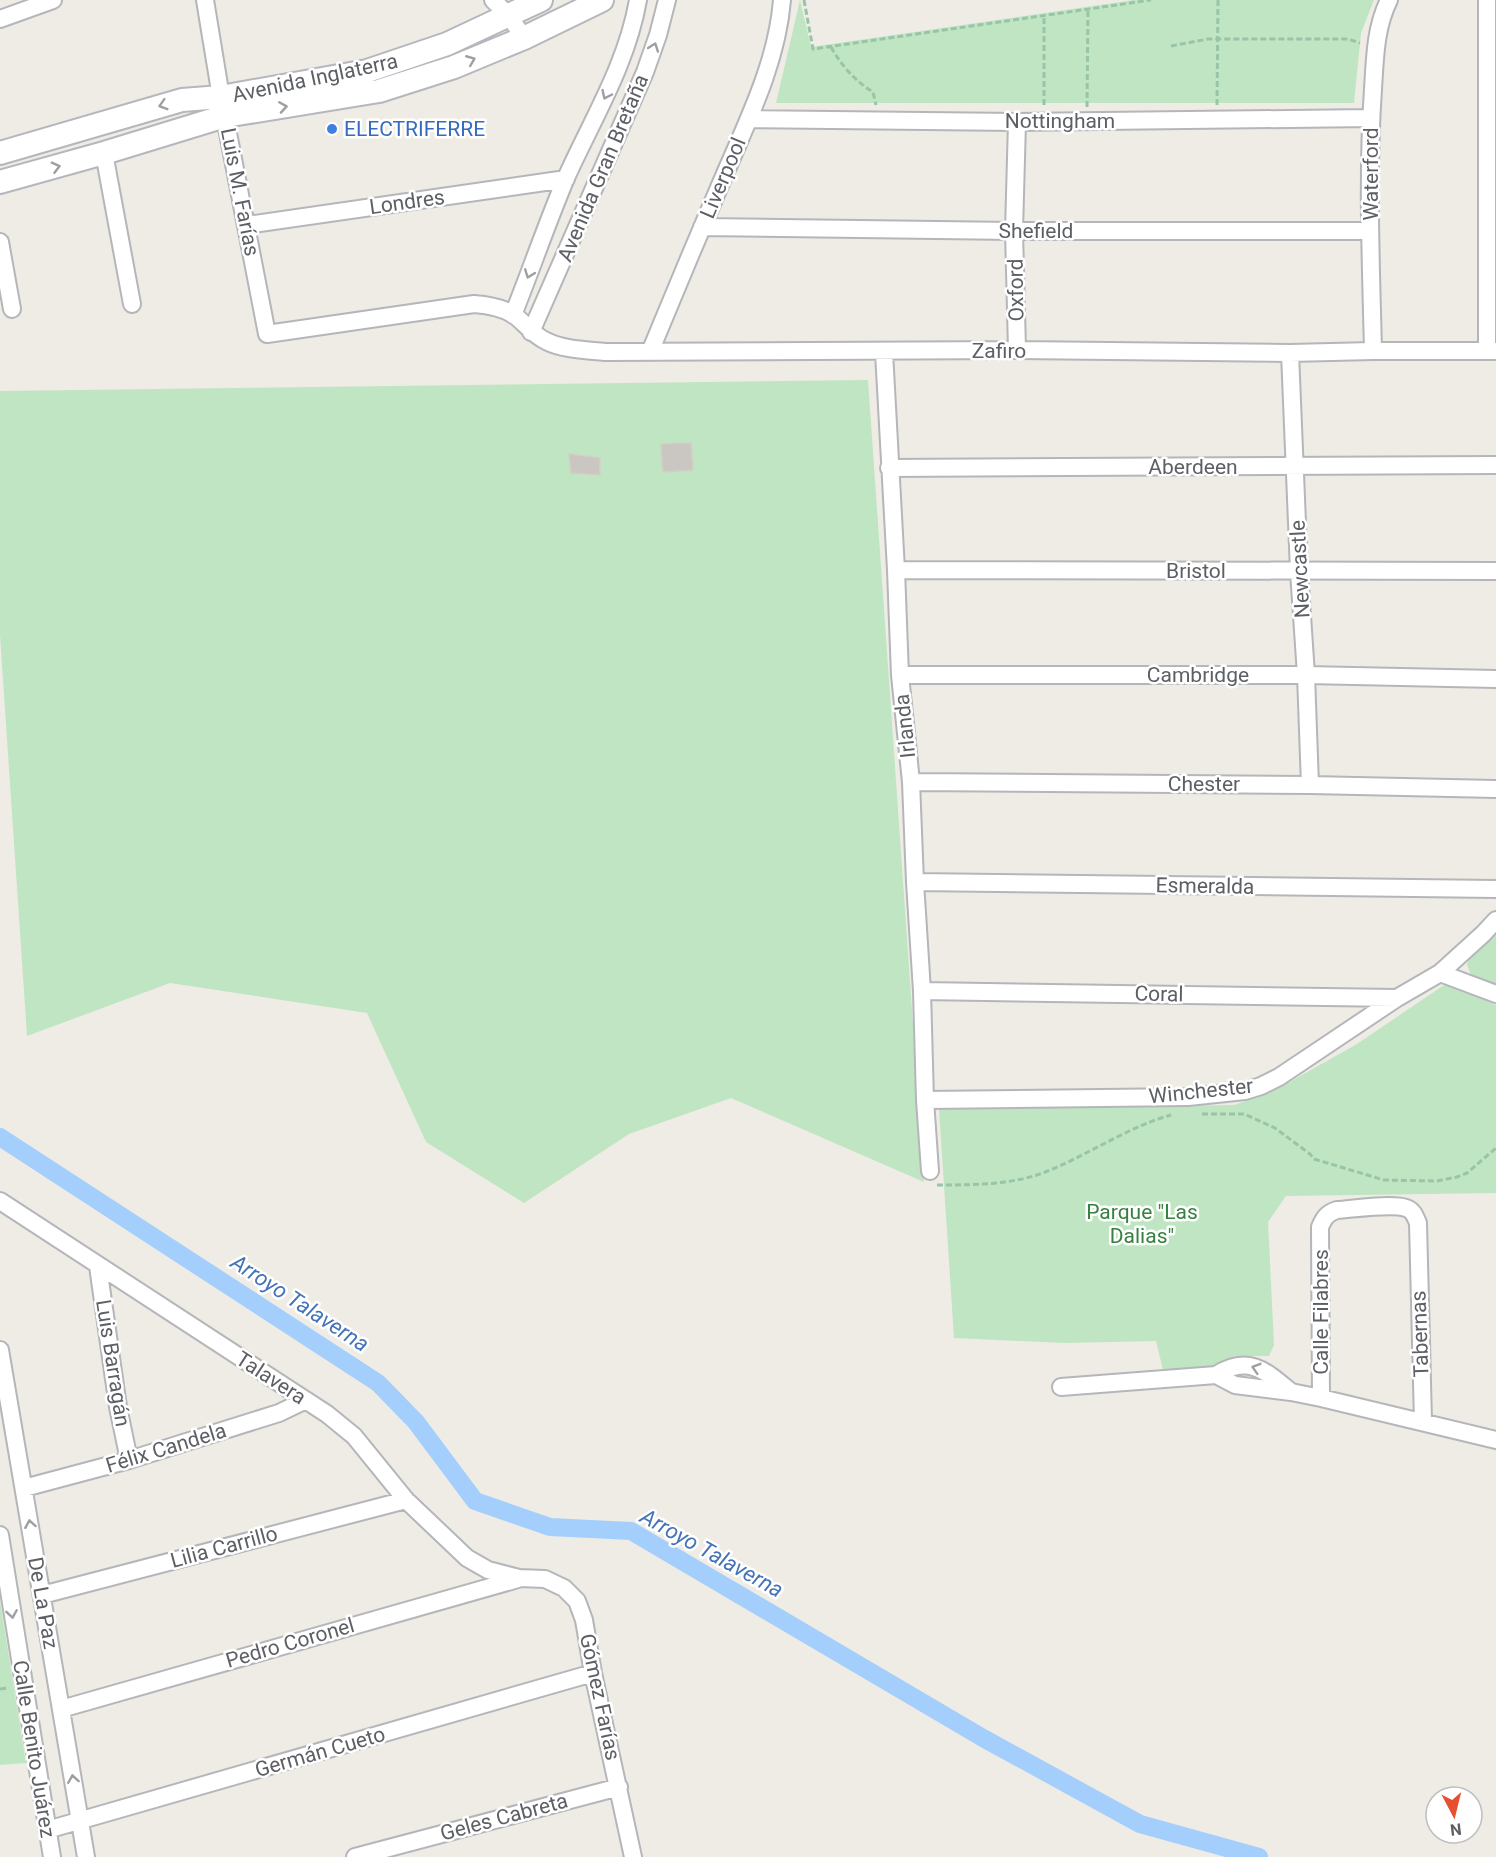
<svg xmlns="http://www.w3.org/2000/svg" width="1496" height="1857" font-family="Roboto,sans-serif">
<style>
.green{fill:#c0e5c3}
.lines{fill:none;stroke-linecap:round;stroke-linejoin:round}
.canal{stroke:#a4cffd;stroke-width:18}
.building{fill:#cac6c1;stroke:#d2cfc2;stroke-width:1.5}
.street-casing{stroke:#b4b6ba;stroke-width:20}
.secondary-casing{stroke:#b5b7bd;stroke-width:26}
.path{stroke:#98c4a8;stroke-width:3;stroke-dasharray:6 3;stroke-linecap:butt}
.street{stroke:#fff;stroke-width:16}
.secondary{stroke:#fff;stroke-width:22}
.oneway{stroke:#9d9fa2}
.shop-dot{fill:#3f7fe0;stroke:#fff;stroke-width:2}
.labels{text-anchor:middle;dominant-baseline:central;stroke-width:5;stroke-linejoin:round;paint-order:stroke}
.street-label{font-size:21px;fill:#5c5f64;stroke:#fff}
.shop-label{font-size:21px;fill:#366cbe;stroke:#fff;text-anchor:start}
.park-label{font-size:21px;fill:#368140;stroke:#fff}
.water-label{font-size:22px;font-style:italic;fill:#4473b7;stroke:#fff}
</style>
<rect width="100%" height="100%" fill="#eeece4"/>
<path class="green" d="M800,0L811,47L1134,0H1374L1361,33L1354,103H776Z
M868,380L924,1182L731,1098L629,1134L524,1203L426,1142L367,1013L170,983L27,1036L0,635V391Z
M1496,935V985L1471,975L1467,965L1470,956Z
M1447,983L1496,1005V1193L1286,1196L1268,1222L1274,1345L1269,1356H1235L1209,1367L1185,1372L1163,1370L1156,1341L1064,1343L954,1338L939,1109L1234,1105L1270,1093L1357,1044Z
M0,1601L26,1763L0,1765Z"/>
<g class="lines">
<path class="canal" d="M0,1137L378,1383L416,1422L475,1501L550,1527L631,1531L983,1738L1140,1824L1259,1857"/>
</g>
<path class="building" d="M691,443L693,470L663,472L661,444Z
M569,454L600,458V475L571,473Z"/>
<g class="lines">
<g class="street-casing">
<path id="street" d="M205,0L221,97L267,334L474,304C487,305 502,307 514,315C525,323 533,335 546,341C564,350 586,350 605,352L1017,350L1290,353L1373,351H1496
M493,0L509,16L524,38
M0,19L53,0
M749,119L1017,122L1371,118
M1017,122L1014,231L1017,350
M104,153L132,304
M247,225L566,179
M702,227L1014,231H1370
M0,242L12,309
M513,315C531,270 547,223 566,178C592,120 627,64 638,0
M531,332L645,72L658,35L667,0
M1373,351C1371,264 1367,176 1373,89C1375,59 1375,28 1389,0
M1487,351V0
M650,352C673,296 697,239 721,183C746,124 777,64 782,0
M884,352L896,570L900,675L911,782L915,882L922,991L925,1100L930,1171
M1290,353L1299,571L1306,675L1310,785
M889,468L1496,465
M896,570L1496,571
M900,675H1306L1496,679
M911,782L1310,785L1496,789
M915,882L1496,889
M1440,973L1496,994
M922,991L1397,998
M925,1100L1188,1097L1245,1091L1261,1086L1279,1077L1397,998L1440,973L1483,934L1496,920
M0,1201L327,1414L354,1436L406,1500L467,1558L488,1570L519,1578L545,1579L564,1588L577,1601L584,1620L593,1673L633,1857
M98,1266L118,1407L129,1460
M0,1350L86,1857
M1216,1375C1248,1354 1266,1371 1291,1392
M1061,1387L1216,1375L1235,1385L1291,1392L1321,1398L1496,1440
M1321,1398L1320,1227C1324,1218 1327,1213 1337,1210C1353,1209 1392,1203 1406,1208C1413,1210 1415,1216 1418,1223L1423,1421
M24,1488L129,1460L279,1413L306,1400
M0,1535L52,1857
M42,1595L406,1500
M61,1709L518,1579
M47,1830L593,1673
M355,1857L619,1787"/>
</g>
<g class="secondary-casing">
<path id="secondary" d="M0,153L182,100L221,97L367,71L447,44L541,0
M0,182L104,153L225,116L379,91L454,67L524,38L602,0"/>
</g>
<path class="path" d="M804,0L813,49L1151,0
M1171,46L1208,39H1348L1360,43
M831,47C841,65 855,81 873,92L876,105
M1044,105V17
M1217,105L1218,0
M1087,107L1088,9
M1202,1114H1244L1275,1128L1310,1154L1314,1159L1384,1180L1437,1181L1457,1177L1467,1173L1496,1148
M937,1185C970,1185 1005,1185 1037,1175C1083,1159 1124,1128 1171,1115
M0,1689L9,1688"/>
<use href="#street" class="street"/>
<use href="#secondary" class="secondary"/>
</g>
<defs><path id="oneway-chevron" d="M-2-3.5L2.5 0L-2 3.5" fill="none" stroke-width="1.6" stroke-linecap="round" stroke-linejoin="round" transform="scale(1.5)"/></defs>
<g class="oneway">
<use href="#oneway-chevron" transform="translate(654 47) rotate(-70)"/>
<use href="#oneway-chevron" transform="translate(471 60) rotate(-22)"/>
<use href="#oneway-chevron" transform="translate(606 95) rotate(115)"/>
<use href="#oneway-chevron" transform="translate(163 105) rotate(163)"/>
<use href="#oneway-chevron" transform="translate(283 107) rotate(-9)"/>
<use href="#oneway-chevron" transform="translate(56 167) rotate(-15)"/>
<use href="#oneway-chevron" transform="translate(529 274) rotate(111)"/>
<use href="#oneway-chevron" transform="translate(1256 1368) rotate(-163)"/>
<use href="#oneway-chevron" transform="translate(30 1524) rotate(-100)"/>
<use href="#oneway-chevron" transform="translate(12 1614) rotate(81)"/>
<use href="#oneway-chevron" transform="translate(73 1779) rotate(-99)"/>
</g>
<circle class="shop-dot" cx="332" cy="129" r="6"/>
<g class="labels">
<g class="street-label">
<text transform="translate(315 78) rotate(-12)">Avenida Inglaterra</text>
<text x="1060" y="121">Nottingham</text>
<text transform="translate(603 168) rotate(-67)">Avenida Gran Bretaña</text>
<text transform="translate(1371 174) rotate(-90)">Waterford</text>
<text transform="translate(723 178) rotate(-67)">Liverpool</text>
<text transform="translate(240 192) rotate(79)">Luis M. Farías</text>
<text transform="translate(407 202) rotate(-8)">Londres</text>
<text x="1036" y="231">Shefield</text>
<text transform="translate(1016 290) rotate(-91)">Oxford</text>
<text x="999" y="351">Zafiro</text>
<text x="1193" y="467">Aberdeen</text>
<text transform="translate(1300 569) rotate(-93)">Newcastle</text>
<text x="1196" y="571">Bristol</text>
<text x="1198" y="675">Cambridge</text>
<text transform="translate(905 726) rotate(-96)">Irlanda</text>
<text x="1204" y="784">Chester</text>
<text transform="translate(1205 886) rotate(1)">Esmeralda</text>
<text transform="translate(1159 994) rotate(1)">Coral</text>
<text transform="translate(1201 1091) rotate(-6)">Winchester</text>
<text transform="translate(1321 1312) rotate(-90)">Calle Filabres</text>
<text transform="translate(1420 1334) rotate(-92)">Tabernas</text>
<text transform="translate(113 1363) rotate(81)">Luis Barragán</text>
<text transform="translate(271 1378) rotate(33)">Talavera</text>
<text transform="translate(166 1448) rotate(-17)">Félix Candela</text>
<text transform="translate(224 1547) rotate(-15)">Lilia Carrillo</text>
<text transform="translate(43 1603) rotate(80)">De La Paz</text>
<text transform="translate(290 1643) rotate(-16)">Pedro Coronel</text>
<text transform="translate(600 1697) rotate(78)">Gómez Farías</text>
<text transform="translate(34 1749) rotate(81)">Calle Benito Juárez</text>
<text transform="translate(320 1752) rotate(-16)">Germán Cueto</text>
<text transform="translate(504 1817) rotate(-15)">Geles Cabreta</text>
</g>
<g class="shop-label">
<text x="344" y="129">ELECTRIFERRE</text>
</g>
<g class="park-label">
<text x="1142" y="1212">Parque "Las<tspan x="1142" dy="24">Dalias"</tspan></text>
</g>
<g class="water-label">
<text transform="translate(300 1303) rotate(33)">Arroyo Talaverna</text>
<text transform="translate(712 1553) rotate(29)">Arroyo Talaverna</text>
</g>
</g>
<g transform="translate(1454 1815) rotate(173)"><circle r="28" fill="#ffffff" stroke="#bebfc1" stroke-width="1.5"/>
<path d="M0-4.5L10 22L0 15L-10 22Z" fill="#e54f32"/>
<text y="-9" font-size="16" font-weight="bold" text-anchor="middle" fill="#5c5f64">N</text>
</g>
</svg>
